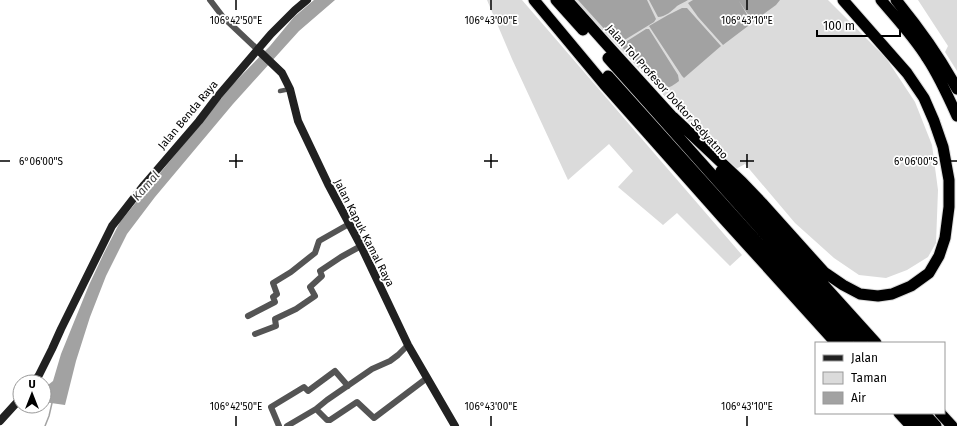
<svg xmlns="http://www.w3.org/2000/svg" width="957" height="426" font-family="'Fira Sans',sans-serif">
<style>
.green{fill:#dbdbdb}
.water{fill:#a2a2a2}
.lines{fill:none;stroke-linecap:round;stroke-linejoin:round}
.stream{stroke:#a2a2a2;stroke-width:1.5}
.motorway-casing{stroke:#dbdbdb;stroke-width:13}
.pedestrian{stroke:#545454;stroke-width:4.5}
.minor{stroke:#545454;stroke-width:6}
.secondary{stroke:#212121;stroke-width:8}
.motorway{stroke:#000;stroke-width:11}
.ticks{fill:none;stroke:#000;stroke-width:1.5}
.labels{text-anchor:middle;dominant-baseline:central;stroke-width:3.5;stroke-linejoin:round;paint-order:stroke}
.street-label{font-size:11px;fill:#000;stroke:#fff}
.water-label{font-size:12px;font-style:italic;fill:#434343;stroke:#fff}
.ticks-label{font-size:10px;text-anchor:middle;fill:#000;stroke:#fff;stroke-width:3.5;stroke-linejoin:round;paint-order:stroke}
</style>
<rect width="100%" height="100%" fill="#fff"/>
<path class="green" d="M487,0H522L742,255L730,266L677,213L663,225L618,187L633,171L609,144L568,180L512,59Z
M574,0H828L886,58L915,102L932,145L938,190L936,243L928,257L907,270L886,278L859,275L834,258L795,223L745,164L734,170Z
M918,0H957V71L945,52L948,46Z"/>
<path class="water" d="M314,0H335L299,31L233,104L155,197L127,234L106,276L90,317L76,361L65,405L44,402L48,385L53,381L61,354L89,285L104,253L120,222L233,84L270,46L294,17Z
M578,0H647L656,19L654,22L618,44Z
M649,0H688C685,2 680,4 677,6C672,11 665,17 658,17Z
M693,0H780L776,5L753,22L739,1L752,23L723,45L698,17L688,3Z
M682,8H687L721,46L684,78L682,76L649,26L668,15Z
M646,29H649L678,75L679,81C671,87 669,89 659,86L622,47L624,43Z"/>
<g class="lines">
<path class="stream" d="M45,426L49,416L52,403"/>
<g class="motorway-casing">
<path id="motorway" d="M534,0L604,84L722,217L836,343
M556,0L583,30
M567,0L608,46L678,123
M881,0C897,19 914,37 927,58C939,76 948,96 957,116
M896,0C919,28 940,57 957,89
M608,58L862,343
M608,76L848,343
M673,117L742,182L762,203L824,272L843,285L860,294L878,296L892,294L911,286L929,273L939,256L945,238L949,207V180L943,147L934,121L924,98L907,73L843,0
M721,171L876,343
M899,413L911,426
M911,413L923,426
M924,413L936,426
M940,413L952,426"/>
</g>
<path class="pedestrian" d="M280,91L290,89"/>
<path class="minor" d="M210,0L223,17L258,50
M248,316L275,302L273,297L277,294L273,283L291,272L315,253L319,241L349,224
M255,334L276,326L275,319L296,309L315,296L310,287L322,276L320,271L341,257L361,246
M316,409L327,400L372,369L390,361L398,355L408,345
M279,426L271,407L304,387L308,391L335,371L348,386
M287,426L316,409L327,420H330L357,402L374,418L427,378"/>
<path class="secondary" d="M258,50L282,73L290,89L298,121L328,184L361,246L408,345L455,426
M34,382L39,375L52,349L61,329L112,226L144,185L199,121L218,96L271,34L295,10L307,0
M0,421L20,399"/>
<use href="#motorway" class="motorway"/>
</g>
<path class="ticks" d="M236,0V10M491,0V10M747,0V10M236,154V168M491,154V168M747,154V168M0,161H10M229,161H243M484,161H498M740,161H754M947,161H957M236,416V426M491,416V426M747,416V426"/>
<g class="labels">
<g class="street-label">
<text transform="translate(667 92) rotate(48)">Jalan Tol Profesor Doktor Sedyatmo</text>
<text transform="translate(188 115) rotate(-50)">Jalan Benda Raya</text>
<text transform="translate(364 233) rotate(63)">Jalan Kapuk Kamal Raya</text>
</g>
<g class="water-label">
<text transform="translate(146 186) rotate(-49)">Kamal</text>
</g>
</g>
<g class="ticks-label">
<text x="236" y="24">106°42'50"E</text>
<text x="491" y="24">106°43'00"E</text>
<text x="747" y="24">106°43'10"E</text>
<text x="41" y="165">6°06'00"S</text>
<text x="916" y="165">6°06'00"S</text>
<text x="236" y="410">106°42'50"E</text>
<text x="491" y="410">106°43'00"E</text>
<text x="747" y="410">106°43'10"E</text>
</g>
<rect x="815" y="342" width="130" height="72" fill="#ffffff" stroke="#999999"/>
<rect x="823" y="355" width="20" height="6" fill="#212121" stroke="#999999"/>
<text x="851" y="362" font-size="12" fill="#000000">Jalan</text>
<rect x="823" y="372" width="20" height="12" fill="#dbdbdb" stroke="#999999"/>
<text x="851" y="382" font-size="12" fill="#000000">Taman</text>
<rect x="823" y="392" width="20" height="12" fill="#a2a2a2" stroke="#999999"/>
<text x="851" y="402" font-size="12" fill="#000000">Air</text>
<g transform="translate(32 394)"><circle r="19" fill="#ffffff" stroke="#999999"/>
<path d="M0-3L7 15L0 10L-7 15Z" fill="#000000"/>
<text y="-6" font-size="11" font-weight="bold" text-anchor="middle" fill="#000000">U</text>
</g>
<path d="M817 30v6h83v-6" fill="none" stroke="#000000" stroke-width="2"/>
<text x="823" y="30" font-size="12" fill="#000000" stroke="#ffffff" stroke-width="3" paint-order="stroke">100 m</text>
</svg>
